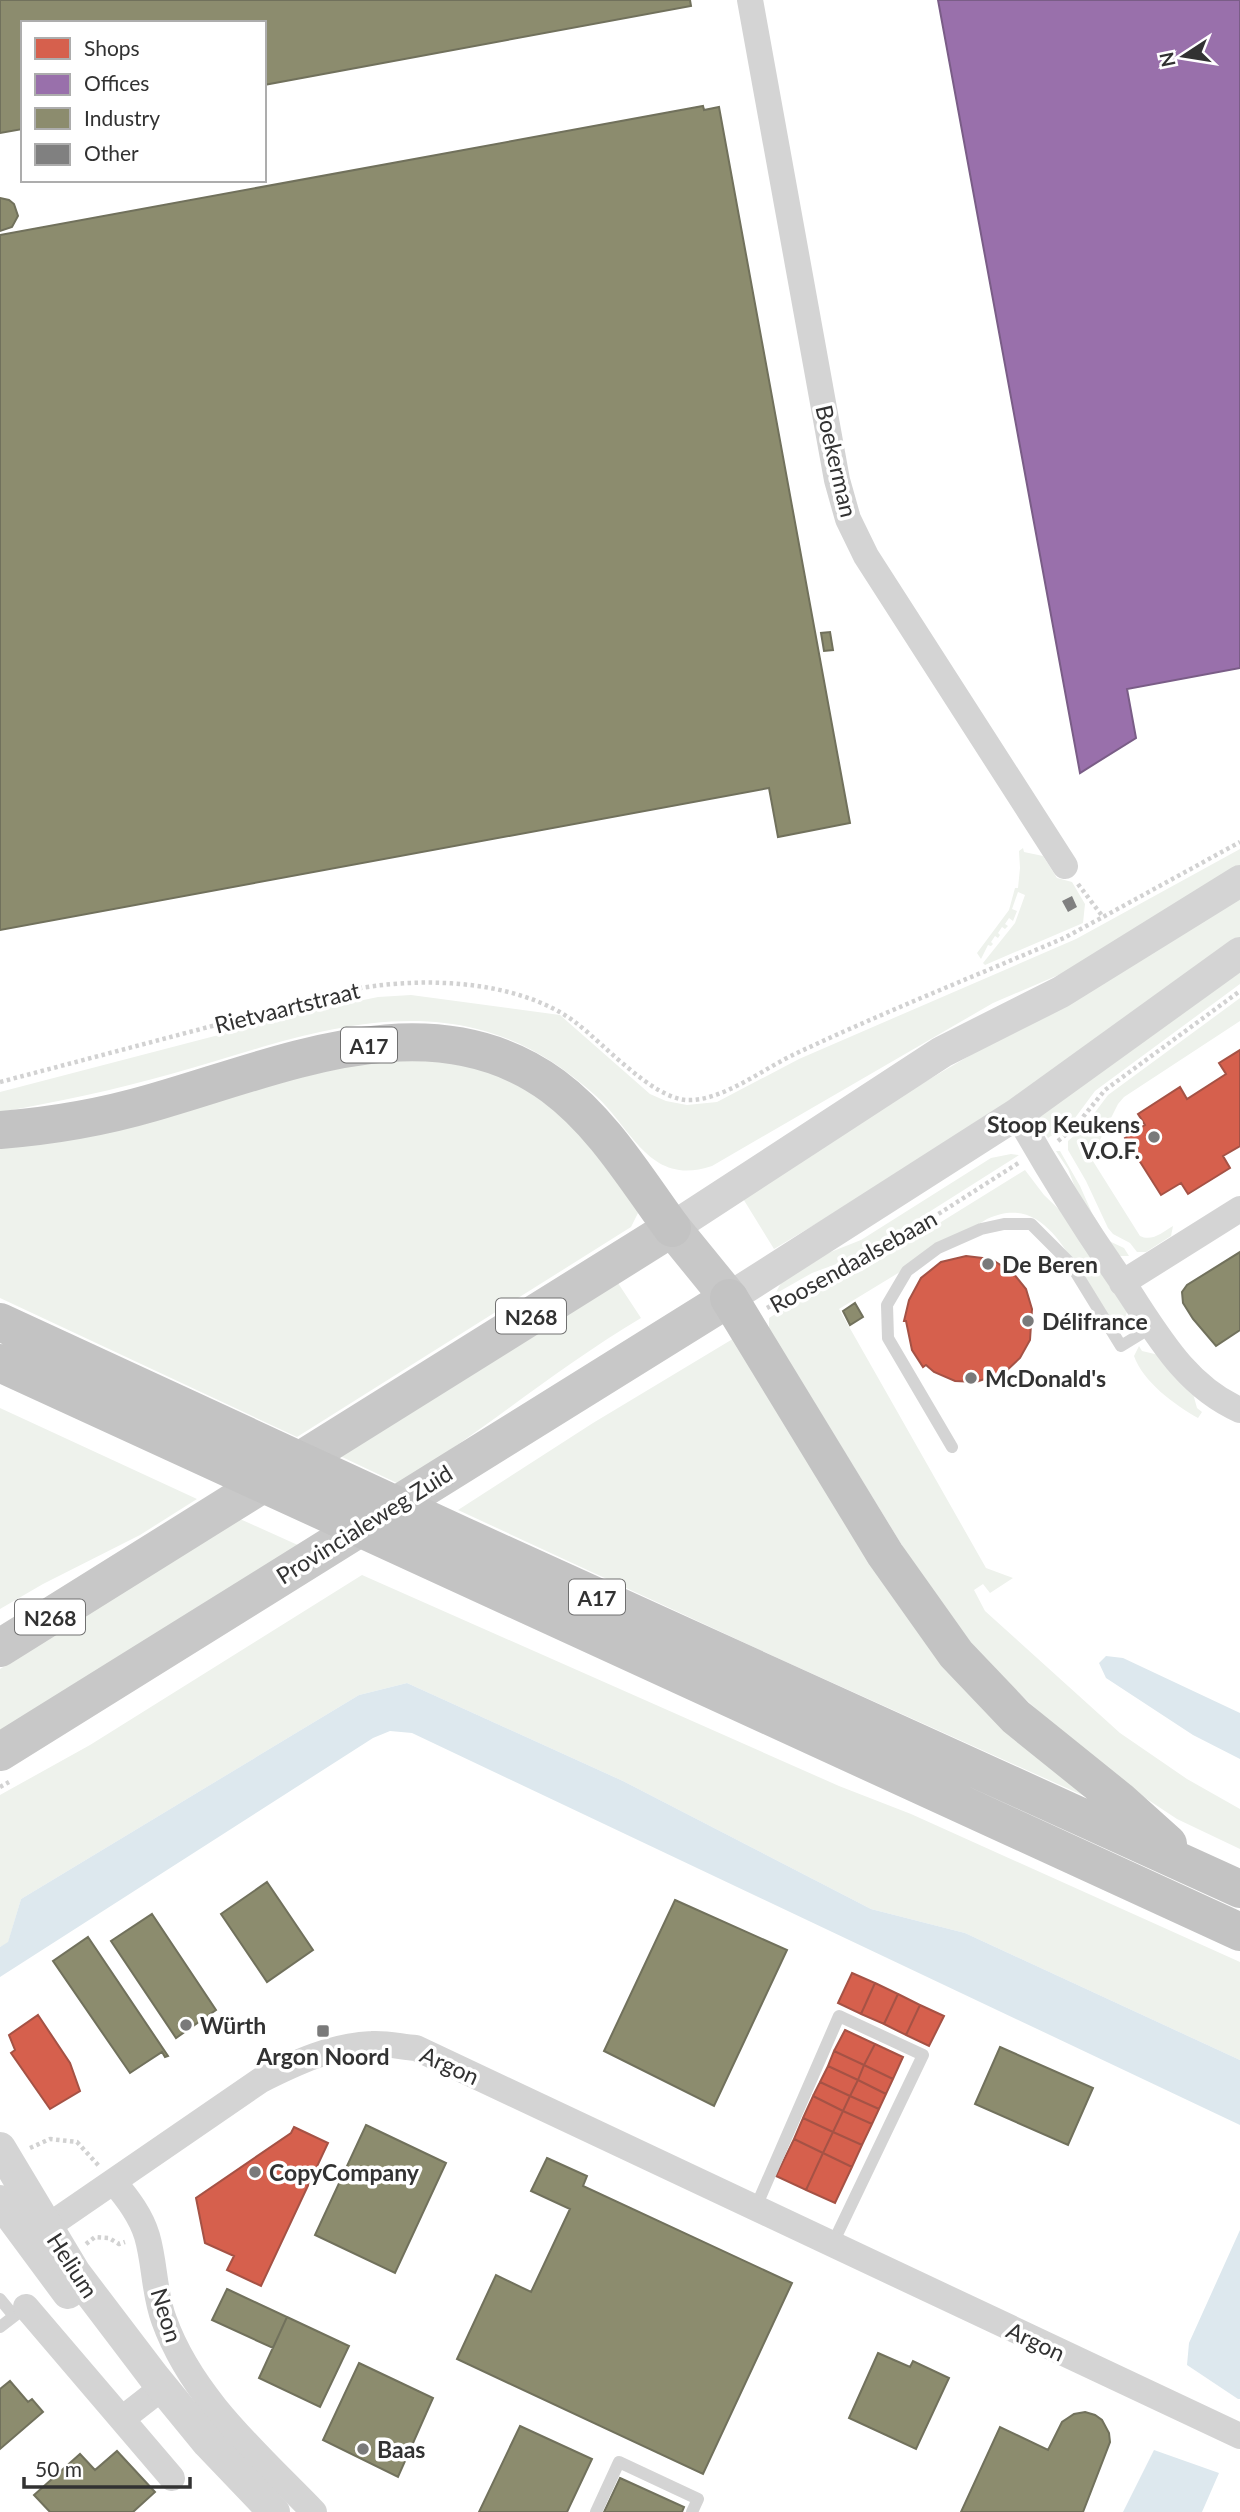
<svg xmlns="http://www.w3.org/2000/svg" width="1240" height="2512" font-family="Lato,sans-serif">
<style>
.green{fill:#eef2ec}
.water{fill:#dde8ee}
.shops{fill:#d6604d;stroke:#a55245;stroke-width:2}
.offices{fill:#9970ab;stroke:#7a5d87;stroke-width:2}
.industry{fill:#8c8c6e;stroke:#71715c;stroke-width:2}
.building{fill:#808080}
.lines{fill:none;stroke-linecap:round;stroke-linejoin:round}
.path{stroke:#d2d2d2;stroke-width:4.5;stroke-dasharray:3.5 3.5;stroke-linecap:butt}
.service{stroke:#d4d4d4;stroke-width:12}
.minor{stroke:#d4d4d4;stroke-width:26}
.tertiary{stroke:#d4d4d4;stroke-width:32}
.primary{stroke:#c8c8c8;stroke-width:38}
.motorway{stroke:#c3c3c3;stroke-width:38}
.poi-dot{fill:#7a7a7a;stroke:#fff;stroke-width:2.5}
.labels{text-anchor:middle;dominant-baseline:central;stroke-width:7;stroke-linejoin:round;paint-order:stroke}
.shield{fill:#fff;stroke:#707070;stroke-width:2}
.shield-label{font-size:21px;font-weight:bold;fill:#323232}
.street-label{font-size:23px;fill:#323232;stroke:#fff}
.poi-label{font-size:23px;font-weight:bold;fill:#323232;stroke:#fff;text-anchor:start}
</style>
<rect width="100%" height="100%" fill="#fff"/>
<path class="green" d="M1023,848L1024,852L1043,856L1057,878L1072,882L1085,904L1083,923L985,965L983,963L1015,923L1025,895L1018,892L1012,909L1017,911L1013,921L1009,918L1005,924L1008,926L1005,929L1002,927L998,933L1000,935L998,938L995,936L991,942L993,944L991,946L988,945L981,959L977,953L1009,910L1015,888H1018L1020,868L1019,851Z
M1240,849V870L1098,958L993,1003L712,1166C650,1187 633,1130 596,1096C559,1063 524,1041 477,1029C375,1003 268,1047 171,1074C114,1090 58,1102 0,1112V1092L315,1010L378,997L411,995L560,1015L650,1094L666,1101L687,1105L717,1102L799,1059L1076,939Z
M1240,897V939L939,1150L774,1249L742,1197L911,1090Z
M1240,967V984L1103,1085L1095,1091L1072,1122L1048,1138L1034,1116Z
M1240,998V1021L1124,1097L1118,1104L1091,1158L1140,1236C1152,1242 1163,1232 1173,1226L1171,1236L1146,1252H1137L1130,1243L1113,1234L1108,1228L1086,1181L1068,1150V1141L1084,1127L1108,1095Z
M418,1052L501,1075L545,1101L576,1127L634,1197L638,1213L631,1227L297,1437L0,1298V1142L293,1070Z
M1056,1151H1060L1080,1186L1092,1213L1109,1241L1124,1248L1129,1256H1119L1083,1208L1068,1169Z
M1011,1154L1019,1155L861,1255L812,1273L775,1294L781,1283L803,1263L861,1240L991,1158Z
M1025,1170L1044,1195L1068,1218L1128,1308L1124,1322L1126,1327L1119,1328L1114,1325C1103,1307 1091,1289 1079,1271C1058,1237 1034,1197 987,1219L839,1309L986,1568L1013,1578L990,1593L983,1584L974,1590L985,1611L1120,1733L1187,1779L1240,1809V1849L1177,1819L1094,1764L956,1633L769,1329V1318L819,1287L862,1271Z
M616,1280L641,1318C557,1368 482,1432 399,1484L340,1456Z
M736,1337L1091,1799L782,1660L458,1510L593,1423Z
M1139,1346L1142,1351L1159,1355L1192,1390L1197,1408L1202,1412L1198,1418C1175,1405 1143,1382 1134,1356Z
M0,1408L197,1499L140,1535L43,1584L0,1609Z
M240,1519L300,1546L0,1736V1669Z
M362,1575L839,1786L911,1814L1240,1962V2060L965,1933L871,1909L623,1781L407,1683L359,1695L21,1899L8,1943L0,1947V1795L90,1745Z"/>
<path class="water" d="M1106,1656L1123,1658L1240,1713V1759L1193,1735L1106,1678L1099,1663Z
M407,1683L623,1781L871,1909L965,1933L1240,2060V2125L412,1733L390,1731L373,1738L0,1977V1947L8,1942L21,1899L359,1695Z
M1240,2230V2399H1238L1187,2365L1189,2343Z
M1154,2450L1219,2473L1202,2512H1123Z"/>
<path class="shops" d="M1240,1050V1146L1223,1156L1230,1168L1188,1194L1181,1183L1161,1195L1125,1138L1145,1125L1138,1114L1180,1087L1187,1099L1226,1074L1219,1063Z
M966,1256L991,1259L1013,1273L1026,1289L1032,1309L1030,1340L1020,1358L1005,1372L976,1382L955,1381L934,1372L926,1365L923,1367L912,1350L906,1321H904L909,1300L921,1278L941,1262Z
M852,1973L875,1983L861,2014L838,2003Z
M875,1983L898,1994L884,2024L861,2014Z
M898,1994L920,2005L906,2035L884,2024Z
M920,2005L944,2016L929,2046L906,2035Z
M38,2015L70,2063L80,2091L50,2109L11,2053L15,2050L9,2035Z
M845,2030L875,2044L864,2065L834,2051Z
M875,2044L903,2057L893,2079L864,2065Z
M834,2051L864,2065L858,2080L828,2066Z
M864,2065L893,2079L886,2094L858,2080Z
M828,2066L858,2080L850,2096L820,2082Z
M858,2080L886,2094L879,2109L850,2096Z
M820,2082L850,2096L843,2111L813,2096Z
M813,2096L843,2111L833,2132L803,2118Z
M850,2096L879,2109L872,2124L843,2111Z
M843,2111L872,2124L862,2145L833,2132Z
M803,2118L833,2132L823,2153L794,2139Z
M294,2127L328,2143L261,2286L227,2270L234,2256L205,2243L196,2198L291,2133Z
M833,2132L862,2145L852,2167L823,2153Z
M794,2139L823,2153L806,2190L776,2176Z
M823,2153L852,2167L835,2203L806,2190Z"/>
<path class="offices" d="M938,0H1240V668L1127,689L1136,738L1080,773Z"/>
<path class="industry" d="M0,0H690L691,6L264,85V23H23V129L0,133Z
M703,106L704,110L719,107L850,823L778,837L769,788L0,930V235Z
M0,198L9,200L14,204L18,216L12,227L0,231Z
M830,632L833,650L824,651L821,633Z
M1240,1252V1330L1216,1346L1193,1319L1183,1303L1182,1292L1187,1285Z
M855,1303L863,1317L850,1325L843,1311Z
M267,1882L313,1950L267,1982L221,1914Z
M675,1900L787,1950L714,2106L604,2051Z
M152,1914L216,2010L176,2038L111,1941Z
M88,1937L168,2056L165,2057L162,2052L130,2073L53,1961Z
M1000,2047L1093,2088L1068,2145L975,2104Z
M366,2125L446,2163L395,2273L315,2235Z
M547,2158L587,2176L583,2186L792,2283L703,2474L457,2359L496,2275L531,2292L570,2209L531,2191Z
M227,2289L287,2317L273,2348L212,2320Z
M287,2317L349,2346L320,2407L259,2378Z
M878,2353L910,2367L913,2361L949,2378L916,2449L849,2418Z
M359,2363L433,2398L398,2477L323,2440Z
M10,2381L28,2402L32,2399L43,2412L0,2449V2389Z
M1085,2412L1095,2415L1102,2420L1109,2433L1110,2442L1083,2512H961L1000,2427L1048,2450L1062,2422L1074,2414Z
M520,2426L592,2459L567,2512H479Z
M117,2451L155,2492L133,2512H50L34,2495L80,2454L95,2470Z
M620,2478L684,2507L682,2512H604Z"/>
<path class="building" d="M1072,896L1077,907L1068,912L1062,901Z"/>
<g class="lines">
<path class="path" d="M1078,884L1103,917L1240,842
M0,1082L345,991C415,976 516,978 575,1022C604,1044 651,1097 686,1100C722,1102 764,1068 797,1053C884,1012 975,976 1064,938L1103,917
M1058,1141L1074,1128L1105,1090L1240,991
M767,1308L823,1277L874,1255L1020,1162
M0,1787L9,1782
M30,2148L50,2139L77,2142L99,2166
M86,2244L95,2237L109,2238L119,2244L125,2242"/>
<path class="service" d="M952,1447L888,1338L887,1305L907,1271L938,1248L981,1229L1004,1224H1031L1070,1263L1121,1346L1152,1327
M755,2209L839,2016L923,2055L832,2245
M0,2299L14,2316
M0,2327L26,2307
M596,2512L619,2462L698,2499L692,2512"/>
<path class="minor" d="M750,0L837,480L848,519L866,556L1065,866
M1017,1114C1050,1173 1086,1230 1125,1286C1157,1334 1185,1386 1240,1410
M1122,1283L1240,1209
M114,2182C128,2199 141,2216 147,2236C155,2263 154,2294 164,2320C192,2398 258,2454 314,2512
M31,2238L261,2080C297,2062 331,2046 372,2044C386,2043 402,2047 416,2048L1240,2436
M26,2307L172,2478
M122,2419L163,2387"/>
<path class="tertiary" d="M672,1228L942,1052L1061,992L1240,881
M729,1298L1017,1114L1240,953
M0,2148L75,2273L154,2377L208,2443L274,2512
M0,2201L68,2293"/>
<path class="primary" d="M0,1648L672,1228L729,1298L0,1752"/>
<path class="motorway" d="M0,1130C50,1126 103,1117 151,1103C279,1067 431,996 553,1086C603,1123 636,1179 672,1228
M729,1298L885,1554L956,1654L1016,1717L1119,1800L1168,1844
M0,1322L461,1535L1240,1889
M0,1363L1240,1932"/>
</g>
<g class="poi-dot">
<circle cx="1154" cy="1137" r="7"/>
<circle cx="988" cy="1264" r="7"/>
<circle cx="1028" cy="1321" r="7"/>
<circle cx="971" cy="1378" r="7"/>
<circle cx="186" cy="2025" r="7"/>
<rect x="316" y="2024" width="14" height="14" rx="3.5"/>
<circle cx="255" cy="2172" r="7"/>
<circle cx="363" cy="2449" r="7"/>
</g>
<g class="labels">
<g class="shield">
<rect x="341" y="1027.5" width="56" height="35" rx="5"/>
<rect x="496" y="1298.5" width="70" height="35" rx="5"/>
<rect x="569" y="1579.5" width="56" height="35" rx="5"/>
<rect x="15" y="1599.5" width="70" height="35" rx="5"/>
</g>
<g class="shield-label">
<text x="369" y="1045">A17</text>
<text x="531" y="1316">N268</text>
<text x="597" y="1597">A17</text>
<text x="50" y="1617">N268</text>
</g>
<g class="street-label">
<text transform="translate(837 461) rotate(77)">Boekerman</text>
<text transform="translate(287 1007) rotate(-14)">Rietvaartstraat</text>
<text transform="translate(853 1261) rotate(-29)">Roosendaalsebaan</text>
<text transform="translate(364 1524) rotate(-32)">Provincialeweg Zuid</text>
<text transform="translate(450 2065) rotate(24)">Argon</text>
<text transform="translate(73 2265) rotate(57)">Helium</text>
<text transform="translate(167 2315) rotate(73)">Neon</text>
<text transform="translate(1036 2341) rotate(25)">Argon</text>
</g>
<g class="poi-label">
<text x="1140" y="1124" text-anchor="end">Stoop Keukens<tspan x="1140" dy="26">V.O.F.</tspan></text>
<text x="1002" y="1264">De Beren</text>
<text x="1042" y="1321">Délifrance</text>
<text x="985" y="1378">McDonald's</text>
<text x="200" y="2025">Würth</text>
<text x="323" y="2056" text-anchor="middle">Argon Noord</text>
<text x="269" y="2172">CopyCompany</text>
<text x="377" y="2449">Baas</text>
</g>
</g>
<rect x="21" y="21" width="245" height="161" fill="#ffffff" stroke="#adadad" stroke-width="2"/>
<rect x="35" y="38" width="35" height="21" fill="#d6604d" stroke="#adadad" stroke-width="2"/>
<text x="84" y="56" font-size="21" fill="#323232">Shops</text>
<rect x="35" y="74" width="35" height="21" fill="#9970ab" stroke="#adadad" stroke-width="2"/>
<text x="84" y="91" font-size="21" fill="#323232">Offices</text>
<rect x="35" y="108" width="35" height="21" fill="#8c8c6e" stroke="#adadad" stroke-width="2"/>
<text x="84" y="126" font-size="21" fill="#323232">Industry</text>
<rect x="35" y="144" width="35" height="21" fill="#808080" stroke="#adadad" stroke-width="2"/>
<text x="84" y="161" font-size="21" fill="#323232">Other</text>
<g transform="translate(1184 56) rotate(258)" stroke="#ffffff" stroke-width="5" paint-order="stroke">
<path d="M0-5L12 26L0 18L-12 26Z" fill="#323232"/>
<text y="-10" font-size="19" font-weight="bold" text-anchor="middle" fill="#323232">N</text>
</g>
<path d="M24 2477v10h166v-10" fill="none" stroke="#323232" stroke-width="3.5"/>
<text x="35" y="2477" font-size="21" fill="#323232" stroke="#ffffff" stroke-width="5" paint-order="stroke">50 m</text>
</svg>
